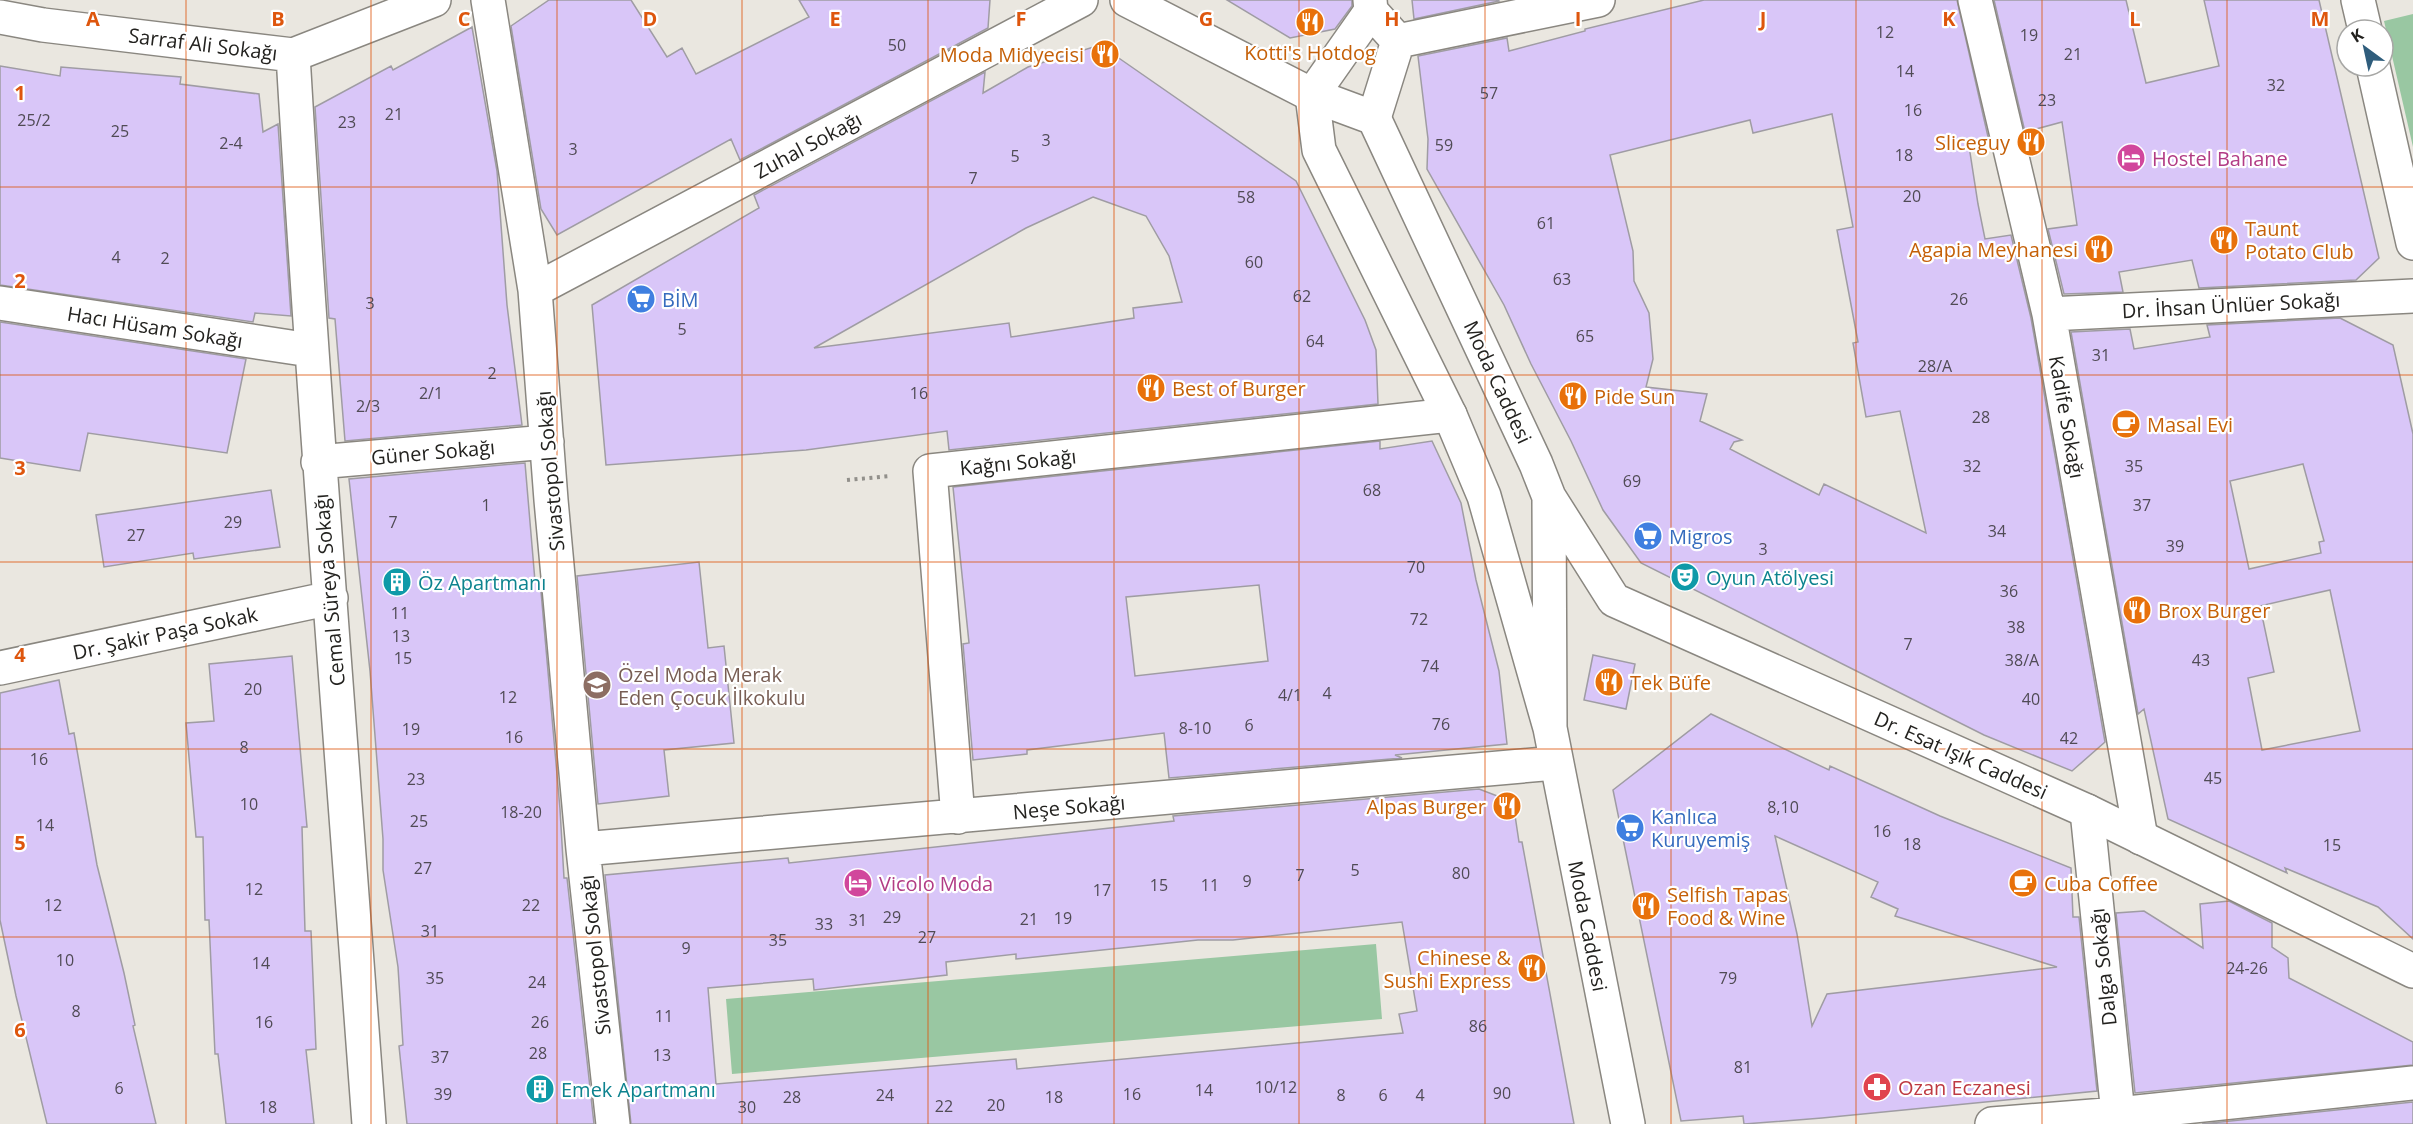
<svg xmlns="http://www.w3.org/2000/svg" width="2413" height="1124" font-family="'Open Sans',sans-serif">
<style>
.green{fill:#99c7a2}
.building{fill:#d9c6f8;stroke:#9f9ca3;stroke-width:1.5;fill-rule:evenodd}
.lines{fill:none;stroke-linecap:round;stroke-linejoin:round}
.minor-casing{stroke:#8a8780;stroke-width:36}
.tertiary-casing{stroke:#8a8780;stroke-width:36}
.path{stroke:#92908b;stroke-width:4;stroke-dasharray:3 4.5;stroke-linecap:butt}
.minor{stroke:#fff;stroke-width:33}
.tertiary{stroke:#fff;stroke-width:33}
.grid{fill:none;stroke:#de560d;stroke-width:1.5;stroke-opacity:0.55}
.labels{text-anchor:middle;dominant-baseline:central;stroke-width:4.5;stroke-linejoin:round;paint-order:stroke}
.number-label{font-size:16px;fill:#504b55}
.street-label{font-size:20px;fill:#23221f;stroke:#fff}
.food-label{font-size:20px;fill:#c56008;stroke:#fff;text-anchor:start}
.hotel-label{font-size:20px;fill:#b23c85;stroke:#fff;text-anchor:start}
.shop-label{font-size:20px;fill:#366cbe;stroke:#fff;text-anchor:start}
.culture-label{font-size:20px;fill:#0d838f;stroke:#fff;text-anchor:start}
.education-label{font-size:20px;fill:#785e54;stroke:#fff;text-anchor:start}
.health-label{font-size:20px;fill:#be3a42;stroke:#fff;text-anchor:start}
.grid-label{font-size:20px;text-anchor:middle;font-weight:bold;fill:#de560d;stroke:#fff;stroke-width:4.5;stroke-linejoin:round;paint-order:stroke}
</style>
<rect width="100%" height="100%" fill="#eae7e0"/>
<path class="green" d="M2413,14V147L2384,21Z
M1376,944L1382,1019L732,1074L726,999Z"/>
<path class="building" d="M549,0H631L667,57L682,48L696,74L809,17L799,0H990L988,28L740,160L731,139L557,235L541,209L511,26Z
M1227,0H1352V6L1335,29L1290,38Z
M1412,0H1498L1499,1L1414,19Z
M1704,0H1957L1989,141L1969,146L1978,204L1985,239L2011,235L2031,318L2105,742L2072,771L1984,735L1641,563L1603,510L1571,441L1531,364L1504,305L1427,169L1428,139L1418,56L1507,38L1509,51L1585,31V29ZM1832,114L1853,227L1837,230L1858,342L1853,343L1866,417L1900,411L1926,533L1824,484L1819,495L1730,449L1734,442L1742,440L1700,421L1707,394L1646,387L1653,359L1649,313L1634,281L1633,251L1610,155L1750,120L1753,133Z
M1994,0H2126L2146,83L2219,66L2204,0H2319L2379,258L2356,280L2199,288L2192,260L2119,272L2123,292L2064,294L2048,229L2077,225L2062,122L2025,132Z
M472,27L497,171L507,305L522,425L345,441L335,319L329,318L315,107L391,66L393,70Z
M1100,45L1296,181L1365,320L1376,350L1378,404L949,450L947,431L806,450L606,465L592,305L759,208L754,195L985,72L983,93L1028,67ZM1093,197L1146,216L1169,256L1182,302L1133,308L1134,318L1011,337L1009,323L814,348L1026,228Z
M0,66L60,76L61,67L181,77L180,84L259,94L263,132L278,124L291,316L255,313L253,322L0,285Z
M2340,318L2393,345L2413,434V939L2378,907L2285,868L2287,873L2168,819L2144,709L2138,714L2071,332L2130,329L2134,349L2210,337L2207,325ZM2303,464L2324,541L2319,542L2321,553L2249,569L2230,481ZM2330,590L2360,731L2262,750L2248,678L2274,672L2260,606Z
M0,322L246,359L227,453L88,433L80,471L0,458Z
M1380,441V449L1432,441L1461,503L1476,580L1499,671L1507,744L1395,755L1402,758L1169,778L1164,733L1027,750V754L973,760L963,644L969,643L953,487ZM1259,585L1268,661L1135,676L1126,597Z
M525,463L535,581L540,580L560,809L564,878H567L594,1124H407L399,1046L403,1045L398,967L383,870V839L370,671L349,479Z
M271,490L280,547L194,559L193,553L104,567L96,515Z
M699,562L708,648L724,646L734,743L664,750L669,796L598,804L577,576Z
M1593,655L1635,664L1626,709L1584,700Z
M292,656L307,827H302L305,931H311L316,1049L306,1050L314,1124H226L218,1054H215L209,920H205L203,837H196L186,723L214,721L209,664Z
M59,680L69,734L74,733L97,865L124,973L135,1025L133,1026L156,1124H47L16,996L0,920V693Z
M1711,714L1829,770L1830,766L1940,816L2071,868L2073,917H2079L2097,1091L1822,1118L1744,1124L1743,1116L1681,1121L1613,790ZM1775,836L1878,882L1871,897L1898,909L1895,916L2057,967L1827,994L1812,1026L1797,934Z
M1479,789L1513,802L1519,842H1522L1574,1124H631L605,875L788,858L789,863L1174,821L1173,816ZM1402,922L1417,1011L1399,1014L1403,1033L1017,1069L1016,1059L716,1084L708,988L813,979L814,990L947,975L946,962L1016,954V959L1198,940H1233Z
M2229,901L2272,923V947L2288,958L2289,978L2413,1042V1065L2135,1093L2116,913L2144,911L2203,948L2200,904Z
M2413,1102V1124H2202Z"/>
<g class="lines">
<g class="minor-casing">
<path id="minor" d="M488,0L535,290L551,500L583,849L613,1124
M1127,0L1312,95L1371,11L1370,0
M1975,0L2049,314L2141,838
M2358,0L2365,30
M1371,11L1398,41L1598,0
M0,17L43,25L293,55L434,0
M293,55C314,412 343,768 369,1124
M2373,66L2413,243
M1374,118L1398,41
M535,290L1081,0
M0,303L310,350
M2049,314L2413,296
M318,462L547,442
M0,668L331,598
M2087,811L2119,1124
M958,817L930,471L1450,415
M583,849L1555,763
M1992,1124L2118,1114L2413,1083"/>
</g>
<g class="tertiary-casing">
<path id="tertiary" d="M1549,497L1614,600L2087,811L2413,971
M1550,728L1549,497L1536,464L1374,118L1312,95L1319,150L1450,415L1484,496L1550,728L1628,1124"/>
</g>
<path class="path" d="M847,480L891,476"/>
<use href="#minor" class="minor"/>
<use href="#tertiary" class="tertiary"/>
</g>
<path class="grid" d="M186,0V1124M371,0V1124M557,0V1124M742,0V1124M928,0V1124M1114,0V1124M1299,0V1124M1485,0V1124M1671,0V1124M1856,0V1124M2042,0V1124M2227,0V1124M0,187H2413M0,375H2413M0,562H2413M0,749H2413M0,937H2413"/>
<defs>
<g id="restaurant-disc" transform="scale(1.5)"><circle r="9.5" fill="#e8710a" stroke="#fff"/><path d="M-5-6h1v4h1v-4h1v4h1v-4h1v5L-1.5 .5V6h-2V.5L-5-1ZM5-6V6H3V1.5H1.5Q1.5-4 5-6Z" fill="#fff"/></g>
<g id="hotel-disc" transform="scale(1.5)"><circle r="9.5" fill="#d1479c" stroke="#fff"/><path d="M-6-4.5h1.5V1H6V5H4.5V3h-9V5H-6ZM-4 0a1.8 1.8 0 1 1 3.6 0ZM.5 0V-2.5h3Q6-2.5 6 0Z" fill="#fff"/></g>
<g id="supermarket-disc" transform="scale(1.5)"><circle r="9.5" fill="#3f7fe0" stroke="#fff"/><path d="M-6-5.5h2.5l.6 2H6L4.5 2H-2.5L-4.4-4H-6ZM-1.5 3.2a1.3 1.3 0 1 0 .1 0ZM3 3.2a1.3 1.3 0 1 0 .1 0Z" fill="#fff"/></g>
<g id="cafe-disc" transform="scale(1.5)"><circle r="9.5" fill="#e8710a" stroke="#fff"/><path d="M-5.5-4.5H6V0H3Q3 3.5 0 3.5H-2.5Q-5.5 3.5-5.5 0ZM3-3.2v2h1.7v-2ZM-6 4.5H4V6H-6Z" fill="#fff"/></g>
<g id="theatre-disc" transform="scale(1.5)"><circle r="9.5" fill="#0f9aa8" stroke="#fff"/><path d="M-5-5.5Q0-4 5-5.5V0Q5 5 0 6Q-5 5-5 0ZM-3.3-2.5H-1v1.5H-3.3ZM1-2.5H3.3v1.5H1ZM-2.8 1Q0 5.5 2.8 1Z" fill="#fff"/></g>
<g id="building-disc" transform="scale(1.5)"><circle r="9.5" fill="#0f9aa8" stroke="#fff"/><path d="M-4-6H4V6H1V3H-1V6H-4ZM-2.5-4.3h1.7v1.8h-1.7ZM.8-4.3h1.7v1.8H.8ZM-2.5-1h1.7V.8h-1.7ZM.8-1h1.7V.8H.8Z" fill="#fff"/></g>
<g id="school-disc" transform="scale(1.5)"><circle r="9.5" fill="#8d6e63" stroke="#fff"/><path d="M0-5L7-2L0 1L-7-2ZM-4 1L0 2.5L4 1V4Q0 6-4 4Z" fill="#fff"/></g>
<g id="pharmacy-disc" transform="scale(1.5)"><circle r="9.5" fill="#e0444e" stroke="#fff"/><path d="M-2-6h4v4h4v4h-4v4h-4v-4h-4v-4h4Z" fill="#fff"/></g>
</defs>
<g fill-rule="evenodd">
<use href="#restaurant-disc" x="1310" y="22"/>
<use href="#restaurant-disc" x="1105" y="54"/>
<use href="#restaurant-disc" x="2031" y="142"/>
<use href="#hotel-disc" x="2131" y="158"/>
<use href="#restaurant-disc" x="2224" y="240"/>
<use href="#restaurant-disc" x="2099" y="249"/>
<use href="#supermarket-disc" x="641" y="299"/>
<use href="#restaurant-disc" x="1151" y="388"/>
<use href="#restaurant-disc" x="1573" y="396"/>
<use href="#cafe-disc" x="2126" y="424"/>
<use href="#supermarket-disc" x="1648" y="536"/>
<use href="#theatre-disc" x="1685" y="577"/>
<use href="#building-disc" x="397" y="582"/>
<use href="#restaurant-disc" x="2137" y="610"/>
<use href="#restaurant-disc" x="1609" y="682"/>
<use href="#school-disc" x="597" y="685"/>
<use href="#restaurant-disc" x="1507" y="806"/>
<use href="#supermarket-disc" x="1630" y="828"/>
<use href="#hotel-disc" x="858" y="883"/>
<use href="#cafe-disc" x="2023" y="883"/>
<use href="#restaurant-disc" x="1646" y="906"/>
<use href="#restaurant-disc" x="1532" y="968"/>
<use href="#pharmacy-disc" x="1877" y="1087"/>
<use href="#building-disc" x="540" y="1089"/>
</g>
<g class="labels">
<g class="number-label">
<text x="1885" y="32">12</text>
<text x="2029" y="35">19</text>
<text x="897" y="45">50</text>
<text x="2073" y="54">21</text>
<text x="1905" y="71">14</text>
<text x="2276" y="85">32</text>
<text x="1489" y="93">57</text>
<text x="2047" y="100">23</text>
<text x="1913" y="110">16</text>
<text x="394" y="114">21</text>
<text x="34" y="120">25/2</text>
<text x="347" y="122">23</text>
<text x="120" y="131">25</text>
<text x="1046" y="140">3</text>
<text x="231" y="143">2-4</text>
<text x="1444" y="145">59</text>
<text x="573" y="149">3</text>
<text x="1904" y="155">18</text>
<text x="1015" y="156">5</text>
<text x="973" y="178">7</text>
<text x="1912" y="196">20</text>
<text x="1246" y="197">58</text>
<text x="1546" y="223">61</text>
<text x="116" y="257">4</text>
<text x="165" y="258">2</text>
<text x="1254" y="262">60</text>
<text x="1562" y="279">63</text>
<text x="1302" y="296">62</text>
<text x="1959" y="299">26</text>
<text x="370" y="303">3</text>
<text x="682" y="329">5</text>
<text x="1585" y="336">65</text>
<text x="1315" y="341">64</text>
<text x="2101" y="355">31</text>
<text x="1935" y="366">28/A</text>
<text x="492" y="373">2</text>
<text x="431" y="393">2/1</text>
<text x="919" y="393">16</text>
<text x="368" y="406">2/3</text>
<text x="1981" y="417">28</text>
<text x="1972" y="466">32</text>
<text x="2134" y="466">35</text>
<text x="1632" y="481">69</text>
<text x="1372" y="490">68</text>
<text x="486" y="505">1</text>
<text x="2142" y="505">37</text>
<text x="233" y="522">29</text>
<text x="393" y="522">7</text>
<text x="1997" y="531">34</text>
<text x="136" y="535">27</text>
<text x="2175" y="546">39</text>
<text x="1763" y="549">3</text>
<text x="1416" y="567">70</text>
<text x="2009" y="591">36</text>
<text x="400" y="613">11</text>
<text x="1419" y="619">72</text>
<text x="2016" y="627">38</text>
<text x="401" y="636">13</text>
<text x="1908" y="644">7</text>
<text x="403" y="658">15</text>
<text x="2022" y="660">38/A</text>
<text x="2201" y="660">43</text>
<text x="1430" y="666">74</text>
<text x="253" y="689">20</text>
<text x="1327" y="693">4</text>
<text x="1290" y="695">4/1</text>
<text x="508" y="697">12</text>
<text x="2031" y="699">40</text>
<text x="1441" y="724">76</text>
<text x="1249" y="725">6</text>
<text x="1195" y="728">8-10</text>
<text x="411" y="729">19</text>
<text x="514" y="737">16</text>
<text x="2069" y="738">42</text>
<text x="244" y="747">8</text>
<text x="39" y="759">16</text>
<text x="2213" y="778">45</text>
<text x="416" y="779">23</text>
<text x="249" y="804">10</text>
<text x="1783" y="807">8,10</text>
<text x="521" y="812">18-20</text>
<text x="419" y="821">25</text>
<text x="45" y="825">14</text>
<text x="1882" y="831">16</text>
<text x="1912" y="844">18</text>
<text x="2332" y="845">15</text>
<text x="423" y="868">27</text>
<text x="1355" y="870">5</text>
<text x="1461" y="873">80</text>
<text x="1300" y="875">7</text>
<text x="1247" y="881">9</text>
<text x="1159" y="885">15</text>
<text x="1210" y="885">11</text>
<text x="254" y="889">12</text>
<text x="1102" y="890">17</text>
<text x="53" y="905">12</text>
<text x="531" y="905">22</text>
<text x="892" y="917">29</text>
<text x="1063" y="918">19</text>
<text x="1029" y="919">21</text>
<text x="858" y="920">31</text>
<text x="824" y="924">33</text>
<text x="430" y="931">31</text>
<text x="927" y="937">27</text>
<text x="778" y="940">35</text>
<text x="686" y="948">9</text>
<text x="65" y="960">10</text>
<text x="261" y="963">14</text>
<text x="2247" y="968">24-26</text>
<text x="435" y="978">35</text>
<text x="1728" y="978">79</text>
<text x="537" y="982">24</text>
<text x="76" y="1011">8</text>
<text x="664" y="1016">11</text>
<text x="264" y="1022">16</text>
<text x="540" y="1022">26</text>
<text x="1478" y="1026">86</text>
<text x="538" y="1053">28</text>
<text x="662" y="1055">13</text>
<text x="440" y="1057">37</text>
<text x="1743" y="1067">81</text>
<text x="1276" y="1087">10/12</text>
<text x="119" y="1088">6</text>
<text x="1204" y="1090">14</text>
<text x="1502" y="1093">90</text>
<text x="443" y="1094">39</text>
<text x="1132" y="1094">16</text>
<text x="885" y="1095">24</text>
<text x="1341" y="1095">8</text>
<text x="1383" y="1095">6</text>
<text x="1420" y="1095">4</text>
<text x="792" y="1097">28</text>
<text x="1054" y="1097">18</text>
<text x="996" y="1105">20</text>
<text x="944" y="1106">22</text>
<text x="268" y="1107">18</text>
<text x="747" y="1107">30</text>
</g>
<g class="street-label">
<text transform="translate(203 44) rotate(7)">Sarraf Ali Sokağı</text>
<text transform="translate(808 145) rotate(-28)">Zuhal Sokağı</text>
<text transform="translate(2231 305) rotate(-3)">Dr. İhsan Ünlüer Sokağı</text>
<text transform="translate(155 327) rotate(9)">Hacı Hüsam Sokağı</text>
<text transform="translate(1498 382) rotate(65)">Moda Caddesi</text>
<text transform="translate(2067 417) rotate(80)">Kadife Sokağı</text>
<text transform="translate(433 452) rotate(-5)">Güner Sokağı</text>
<text transform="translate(1018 462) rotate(-6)">Kağnı Sokağı</text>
<text transform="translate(550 471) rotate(-95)">Sivastopol Sokağı</text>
<text transform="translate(329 590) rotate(-95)">Cemal Süreya Sokağı</text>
<text transform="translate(165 633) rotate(-12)">Dr. Şakir Paşa Sokak</text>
<text transform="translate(1961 755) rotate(24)">Dr. Esat Işık Caddesi</text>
<text transform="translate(1069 807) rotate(-5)">Neşe Sokağı</text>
<text transform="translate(1588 926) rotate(79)">Moda Caddesi</text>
<text transform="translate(595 955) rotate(-96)">Sivastopol Sokağı</text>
<text transform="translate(2103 967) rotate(-96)">Dalga Sokağı</text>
</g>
<g class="food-label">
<text x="1310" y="52" text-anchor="middle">Kotti's Hotdog</text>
<text x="1084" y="54" text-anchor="end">Moda Midyecisi</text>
<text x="2010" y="142" text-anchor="end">Sliceguy</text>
<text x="2245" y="228">Taunt<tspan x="2245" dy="23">Potato Club</tspan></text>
<text x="2078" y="249" text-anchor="end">Agapia Meyhanesi</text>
<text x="1172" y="388">Best of Burger</text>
<text x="1594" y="396">Pide Sun</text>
<text x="2147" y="424">Masal Evi</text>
<text x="2158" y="610">Brox Burger</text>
<text x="1630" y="682">Tek Büfe</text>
<text x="1486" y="806" text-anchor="end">Alpas Burger</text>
<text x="2044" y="883">Cuba Coffee</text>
<text x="1667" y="894">Selfish Tapas<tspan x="1667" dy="23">Food &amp; Wine</tspan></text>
<text x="1511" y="957" text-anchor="end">Chinese &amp;<tspan x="1511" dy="23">Sushi Express</tspan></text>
</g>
<g class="hotel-label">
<text x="2152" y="158">Hostel Bahane</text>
<text x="879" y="883">Vicolo Moda</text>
</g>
<g class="shop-label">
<text x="662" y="299">BİM</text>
<text x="1669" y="536">Migros</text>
<text x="1651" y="816">Kanlıca<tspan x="1651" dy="23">Kuruyemiş</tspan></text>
</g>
<g class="culture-label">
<text x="1706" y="577">Oyun Atölyesi</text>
<text x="418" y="582">Öz Apartmanı</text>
<text x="561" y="1089">Emek Apartmanı</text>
</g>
<g class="education-label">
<text x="618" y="674">Özel Moda Merak<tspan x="618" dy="23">Eden Çocuk İlkokulu</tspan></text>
</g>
<g class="health-label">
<text x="1898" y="1087">Ozan Eczanesi</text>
</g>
</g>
<g class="grid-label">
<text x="93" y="26">A</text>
<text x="278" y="26">B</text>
<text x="464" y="26">C</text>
<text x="650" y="26">D</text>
<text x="835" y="26">E</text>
<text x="1021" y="26">F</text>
<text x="1206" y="26">G</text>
<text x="1392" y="26">H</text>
<text x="1578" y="26">I</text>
<text x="1763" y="26">J</text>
<text x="1949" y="26">K</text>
<text x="2135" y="26">L</text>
<text x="2320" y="26">M</text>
<text x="20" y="100">1</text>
<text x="20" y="288">2</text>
<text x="20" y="475">3</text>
<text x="20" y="662">4</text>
<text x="20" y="850">5</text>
<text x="20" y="1037">6</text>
</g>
<g transform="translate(2365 48) rotate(327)"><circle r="28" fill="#ffffff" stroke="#a7a7a5" stroke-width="1.5"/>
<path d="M0-4.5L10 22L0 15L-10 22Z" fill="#2f5d7c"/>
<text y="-9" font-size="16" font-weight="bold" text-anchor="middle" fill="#23221f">K</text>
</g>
</svg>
